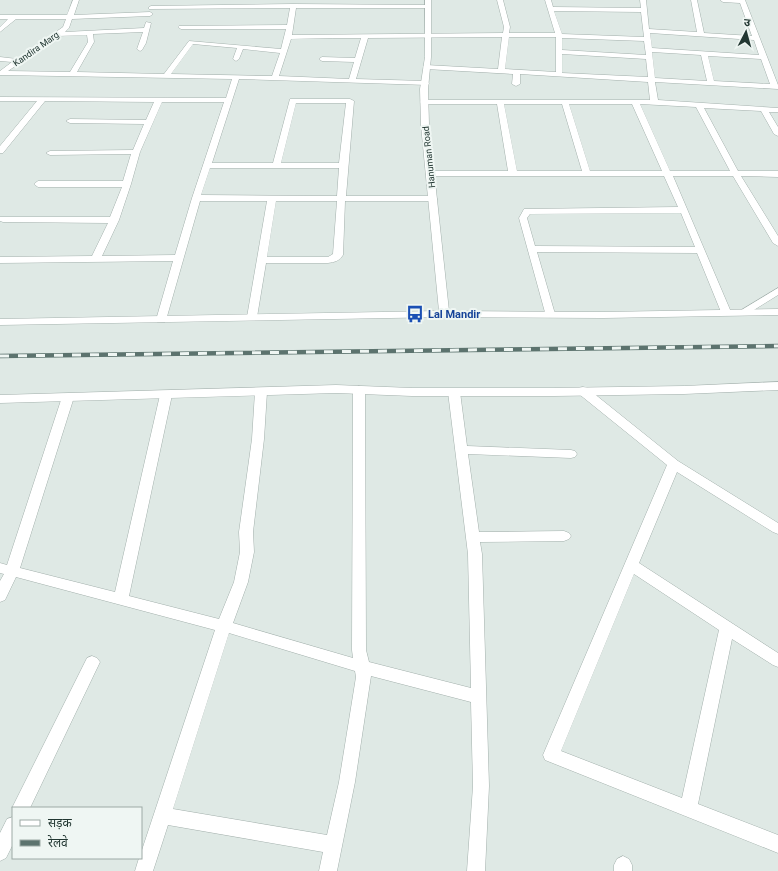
<svg xmlns="http://www.w3.org/2000/svg" width="778" height="871" font-family="Roboto,'Noto Sans Devanagari',sans-serif">
<style>
.lines{fill:none;stroke-linecap:round;stroke-linejoin:round}
.minor-casing{stroke:#a3b0ac;stroke-width:1}
.tertiary-casing{stroke:#a3b0ac;stroke-width:1}
.minor{fill:#fff;fill-rule:evenodd}
.tertiary{fill:#fff;fill-rule:evenodd}
.rail-casing{stroke:#5c736e;stroke-width:4.5}
.rail{stroke:#eff6f3;stroke-width:3;stroke-dasharray:9;stroke-linecap:butt}
.labels{text-anchor:middle;dominant-baseline:central;stroke-width:4;stroke-linejoin:round;paint-order:stroke}
.far-street-label{font-size:9px;fill:#223732;stroke:#eff6f3}
.transit-label{font-size:11px;font-weight:bold;fill:#164399;stroke:#eff6f3;text-anchor:start}
</style>
<rect width="100%" height="100%" fill="#dfe9e5"/>
<g class="lines">
<g class="minor-casing">
<path id="minor" d="M73,0H79L74,15L150,12L153,14L150,16L72,19L69,28L65,32L144,28L146,22L151,23L146,43L142,50L140,51L137,49L143,32L93,34L94,42L77,72L164,74L189,41L281,49L286,29H181L178,27L179,26L287,25L290,8L149,9V7L151,6L293,4L427,5L429,6V8H296L292,35L503,33L504,27L497,0H503L510,27L509,33H555L545,0H551L553,7L641,8L640,0H646L649,29L697,32L691,0H697L704,33L752,36L740,3L723,2L720,0H745L778,85V89L655,82L658,100L778,108V112H769L778,127V136L774,134L761,111L704,108L738,171H778V177L741,176L778,236V246L773,243L733,176H673L731,312L730,314L726,315L721,312L697,253L537,252L555,314L550,317L546,316L519,218L524,209L678,207L664,176H427L426,174L427,172L430,171H508L497,104H424L420,102L424,100H650L648,82L520,74V84L516,86L512,84L513,74L426,69L423,67L426,65L498,69L502,37L368,38L356,79L425,81L429,83L428,85L239,79L212,163H273L290,99H350L354,101L346,196H433L436,197L437,199L436,201H345L343,255C339,261 335,262 328,263H266L257,317L252,320L247,317L267,201H200L166,320L165,322H157L156,320L173,261L0,263V257L92,256L108,223L3,222L0,221V217H110L122,187H38L34,184L38,181H123L131,154L50,155L46,153L50,151L133,150L144,124L70,123L66,121L70,119L146,120L154,102L45,101L3,153H0V146L37,101H0V97L226,98L232,79L0,75V71L12,62L0,61V57L17,59L63,27L66,19H16L0,32V27L8,19H0V15H67ZM554,11L641,12L644,37L562,34ZM650,33L754,40L759,55L652,48ZM87,35L88,42L70,72L8,71L59,36ZM509,37H556V72L505,69ZM333,38H361L355,58L322,57L319,59L322,61L354,62L349,79L279,76L291,39ZM562,38L644,41L646,55L562,50ZM193,44L237,48L233,59L236,61L239,59L243,49L280,53L272,76L171,74ZM652,52L701,55L707,81L655,78ZM562,54L646,59L648,77L562,73ZM708,56L761,59L770,84L714,81ZM162,102H224L192,198L175,255L102,256L119,220L131,184L140,152ZM296,103H346L339,163H281ZM504,104H562L582,171H517ZM569,104H632L662,171H590ZM640,104L696,107L730,171H670ZM210,168H339L337,196L201,195ZM276,201H337L333,254L328,257H267ZM681,213L695,247L535,246L527,218L530,214Z
M778,288V295L749,313H741L740,311Z
M359,386L363,388L365,390L366,650L369,662L471,688L468,554L448,392L450,389H458L460,392L467,446L571,450L575,451L577,454L575,457L571,458L468,454L479,532L564,531L569,533L571,536L569,539L564,541L480,542L482,554L489,786L485,871H467L473,786L471,702L371,676L355,782L337,871H319L323,852L168,825L153,871H135L139,858H141V853L215,630L16,577L5,600L0,602V581L4,574L0,573V563L7,565L62,397L64,394H72L74,397L20,568L115,592L160,395L162,392H170L172,395L129,596L219,619L234,582L240,552L239,532L252,439L255,392L257,389H265L267,392L264,439L253,532L254,552L248,582L233,623L353,658L352,650L353,390L355,388ZM229,633L355,671L356,677L339,782L327,835L173,809Z
M583,387L587,388L678,461L778,523V534L773,532L677,472L639,563L778,653V667L773,665L732,639L698,804L778,835V853L545,760L543,755L667,465L579,394L577,391L579,388ZM634,574L719,630L682,798L561,751Z
M92,656L97,658L100,662L30,808H13V809L12,808L87,658Z
M13,817V844L6,858L0,861V833L7,819Z
M623,856L629,859L632,865V871H614V865L617,859Z"/>
</g>
<g class="tertiary-casing">
<path id="tertiary" d="M425,0H431V57L428,89L429,125L449,311L603,312L778,309V315L603,318L444,317L0,325V319L439,311L421,125L420,89L425,57Z
M778,382V390L684,394L554,396H412L336,393L0,403V395L336,385L412,388H554L684,386Z"/>
</g>
<use href="#minor" class="minor"/>
<use href="#tertiary" class="tertiary"/>
<g class="rail-casing">
<path id="rail" d="M0,356L778,346"/>
</g>
<use href="#rail" class="rail"/>
</g>
<defs>
<g id="bus-bare" transform="scale(1.38)"><path d="M-5-6H5V4H4V6H2V4H-2V6H-4V4H-5ZM-3.5-4V0h7V-4ZM-3.5 1.2v1.5H-2V1.2ZM2 1.2v1.5H3.5V1.2Z" fill="#1a4fb4" stroke="#eff6f3" stroke-width="2.5" paint-order="stroke"/></g>
</defs>
<g fill-rule="evenodd">
<use href="#bus-bare" x="415" y="314"/>
</g>
<g class="labels">
<g class="far-street-label">
<text transform="translate(36 49) rotate(-35)">Kandira Marg</text>
<text transform="translate(429 157) rotate(-96)">Hanuman Road</text>
</g>
<g class="transit-label">
<text x="428" y="314">Lal Mandir</text>
</g>
</g>
<rect x="12" y="807" width="130" height="52" fill="#eff6f3" stroke="#9daaa6"/>
<rect x="20" y="820" width="20" height="6" fill="#ffffff" stroke="#9daaa6"/>
<text x="48" y="827" font-size="12" fill="#223732">सड़क</text>
<rect x="20" y="840" width="20" height="6" fill="#5c736e" stroke="#9daaa6"/>
<text x="48" y="847" font-size="12" fill="#223732">रेलवे</text>
<g transform="translate(746 32) rotate(6)" stroke="#eff6f3" stroke-width="3" paint-order="stroke">
<path d="M0-3L7 15L0 10L-7 15Z" fill="#223732"/>
<text y="-6" font-size="11" font-weight="bold" text-anchor="middle" fill="#223732">उ</text>
</g>
</svg>
